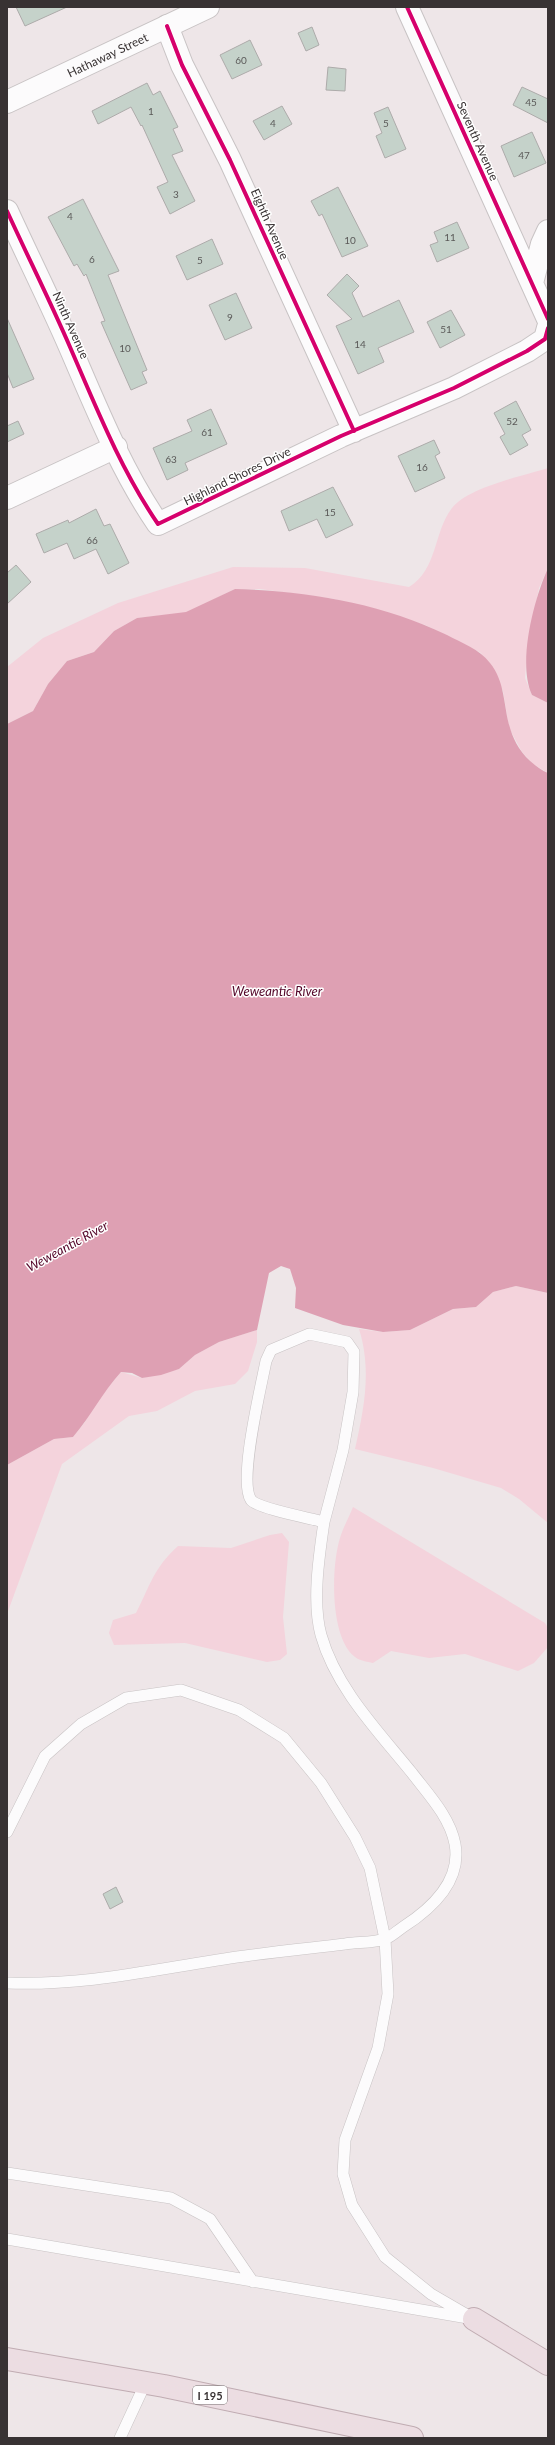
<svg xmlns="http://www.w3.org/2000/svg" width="555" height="2445" font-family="Lato,sans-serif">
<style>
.green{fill:#f4d3dc}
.water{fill:#dea0b3}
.building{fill:#c5d2ca;stroke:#adabaa}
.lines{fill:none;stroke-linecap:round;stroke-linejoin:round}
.lane-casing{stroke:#c8c3c4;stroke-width:12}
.street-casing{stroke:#c8c3c4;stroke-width:24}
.secondary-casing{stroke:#c8c3c4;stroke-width:24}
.highway-casing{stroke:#c0acb2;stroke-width:24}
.lane{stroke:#fcfbfc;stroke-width:11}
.street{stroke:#fcfbfc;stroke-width:22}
.secondary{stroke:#fcfbfc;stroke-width:22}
.highway{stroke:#ecdde2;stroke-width:22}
.cycleway-casing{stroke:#fff;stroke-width:6}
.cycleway{stroke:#d6006c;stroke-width:4}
.labels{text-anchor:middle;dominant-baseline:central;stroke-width:3;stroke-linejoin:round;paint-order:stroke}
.number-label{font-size:10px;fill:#5b5a59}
.shield{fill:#fff;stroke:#747070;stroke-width:1}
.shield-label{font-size:11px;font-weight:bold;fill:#383233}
.street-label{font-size:12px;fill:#383233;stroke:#fff}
.water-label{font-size:13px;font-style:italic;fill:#540629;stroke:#fff}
</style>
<rect width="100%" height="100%" fill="#eee6e8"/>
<path class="green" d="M548,468V568L539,588L527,650L525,678L532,695L548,703V773L533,764L522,752L509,728L503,691L481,653L425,625L334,599L260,589H235L186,613L137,618L114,631L94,652L67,661L48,684L33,711L7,724V667L43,638L118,603L233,567L305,568L409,587C438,569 433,533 452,508C468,487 523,476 548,468Z
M516,1286L548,1293V1523L519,1499L501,1488L433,1468L355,1449C364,1409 372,1370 359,1329L383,1332L410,1330L453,1309L476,1307L493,1292Z
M257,1330V1342L248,1371L235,1384L195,1391L157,1411L129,1416L62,1464L7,1614V1465L54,1439L73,1437L85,1422L96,1402L121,1372L142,1378L179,1369L195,1355L219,1342Z
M353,1507L545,1623L548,1628V1647L534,1663L518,1671L465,1654L429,1658L391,1651L373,1663C369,1662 362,1661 358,1659C329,1643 331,1566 340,1538C343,1528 349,1517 353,1507Z
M282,1533L289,1542L283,1617L287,1654L280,1660L267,1662L185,1643L114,1645L109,1633L113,1620L136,1613C151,1584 153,1569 178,1546L231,1548L270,1535Z"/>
<path class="water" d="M548,568V703L532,695C517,663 534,599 548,568Z
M235,589C308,591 380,603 447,635C462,643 479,649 490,663C512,690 498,726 526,757C532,763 540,770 548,773V1293L516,1286L493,1292L476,1307L453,1309L410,1330L383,1332L343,1325L295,1308L296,1288L290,1269L281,1266L269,1273L257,1330L219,1342L195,1355L179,1369L161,1375L142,1378L132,1373L121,1372C102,1393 91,1416 73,1437L54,1439L7,1465V724L33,711L48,684L67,661L94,652L114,631L137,618L186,612Z"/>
<path class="building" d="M16,7H67L25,26Z
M312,27L319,45L306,51L298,33Z
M250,40L262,65L232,79L220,55Z
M328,67L346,69L345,91L326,90Z
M147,83L153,95L160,91L178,127L173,129L183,151L172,155L195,201L170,214L157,187L168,182L142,125L141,126L131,107L98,124L92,111Z
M522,87L548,99V123L513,105Z
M282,106L292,124L264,140L253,121Z
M388,107L406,149L385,158L376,136L382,133L374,113Z
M532,132L546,163L514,177L501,146Z
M338,187L368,246L342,257L322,214L319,216L311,201Z
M83,199L119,271L108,275L147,370L142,372L147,383L131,390L101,322L105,321L86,274L84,276L77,264L74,266L48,217Z
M457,222L469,248L437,262L430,245L438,242L434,232Z
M212,239L223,264L187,280L176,256Z
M347,274L359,286L352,293L363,317L399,300L414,332L378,348L384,362L358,374L336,326L352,319L327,295Z
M236,293L252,328L225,340L209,305Z
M451,310L465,335L440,348L427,322Z
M7,318L34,379L13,388L7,373Z
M516,401L531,430L522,435L528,445L510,455L500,437L505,434L494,413Z
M211,409L227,444L185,463L188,470L167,480L153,448L192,431L187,420Z
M18,421L24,434L7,442V426Z
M434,440L440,453L435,456L445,478L415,492L398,456Z
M333,487L353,525L326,538L317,519L289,531L281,511Z
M96,509L104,526L110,524L129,563L108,574L96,549L74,559L67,543L44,553L36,534L68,520L69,523Z
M16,565L31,582L7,604V573Z
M116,1887L123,1902L110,1909L103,1894Z"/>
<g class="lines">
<g class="lane-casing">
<path id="lane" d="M7,1832L45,1756L81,1724L126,1698L181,1690L239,1710L284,1738L321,1783L355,1837L370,1868L385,1939L388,1994L378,2048L345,2140L343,2174L352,2205L385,2257L431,2294L474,2319
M7,1983C92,1986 163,1967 245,1956C279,1951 312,1948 345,1944C358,1942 373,1943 385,1939C391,1937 397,1931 403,1927C431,1909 462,1882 455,1844C450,1817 428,1794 412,1773C378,1731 336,1688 321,1635C312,1602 319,1556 324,1522C310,1518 259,1509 251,1500C238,1481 261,1387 266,1361L271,1350L309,1334L347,1342L354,1352L353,1392L343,1450L324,1522
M7,2173L171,2198L210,2219L253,2282
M7,2239L468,2318
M120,2438L146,2382"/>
</g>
<g class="street-casing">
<path id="street" d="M407,7L548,319
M167,26L182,65L230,160L354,431
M7,211C28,257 50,301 70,347C96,407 121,470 158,524L341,436L454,388L527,351L545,339L548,328
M532,283L542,244L548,231
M7,498L116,447"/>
</g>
<g class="secondary-casing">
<g id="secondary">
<path id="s1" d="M7,102L208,7"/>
</g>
</g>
<g class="highway-casing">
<path id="highway" d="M474,2319L548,2364
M7,2359L164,2386L412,2438"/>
</g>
<use href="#lane" class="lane"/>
<use href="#street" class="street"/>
<use href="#secondary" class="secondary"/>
<use href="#highway" class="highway"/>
<g class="cycleway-casing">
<path id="cycleway" d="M407,7L548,319
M167,26L182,65L230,160L354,431
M7,211C28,257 50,301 70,347C96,407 121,470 158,524L341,436L454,388L527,351L545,339L548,328"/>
</g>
<use href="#cycleway" class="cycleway"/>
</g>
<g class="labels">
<g class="number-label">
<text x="241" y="60">60</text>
<text x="531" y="102">45</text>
<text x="151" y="111">1</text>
<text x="273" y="123">4</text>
<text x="386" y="123">5</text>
<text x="524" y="155">47</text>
<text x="176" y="194">3</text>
<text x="70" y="216">4</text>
<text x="450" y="237">11</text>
<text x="350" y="240">10</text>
<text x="92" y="259">6</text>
<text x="200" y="260">5</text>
<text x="230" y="317">9</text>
<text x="446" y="329">51</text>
<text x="360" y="344">14</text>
<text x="125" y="348">10</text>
<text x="512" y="421">52</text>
<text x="207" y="432">61</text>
<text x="171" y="459">63</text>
<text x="422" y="467">16</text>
<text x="330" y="512">15</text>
<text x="92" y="540">66</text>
</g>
<rect class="shield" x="193" y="2386" width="34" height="18" rx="3"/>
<g class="shield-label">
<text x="210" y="2395">I 195</text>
</g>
<g class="street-label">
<text stroke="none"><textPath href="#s1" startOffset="111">Hathaway Street</textPath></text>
<text transform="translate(478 141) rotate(66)">Seventh Avenue</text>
<text transform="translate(270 224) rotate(66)">Eighth Avenue</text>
<text transform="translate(71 325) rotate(66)">Ninth Avenue</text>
<text transform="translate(237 476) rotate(-26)">Highland Shores Drive</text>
</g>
<g class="water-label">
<text x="277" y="991">Weweantic River</text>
<text transform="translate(67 1246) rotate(-29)">Weweantic River</text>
</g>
</g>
<rect width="555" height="2445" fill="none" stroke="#383233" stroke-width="16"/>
</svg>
